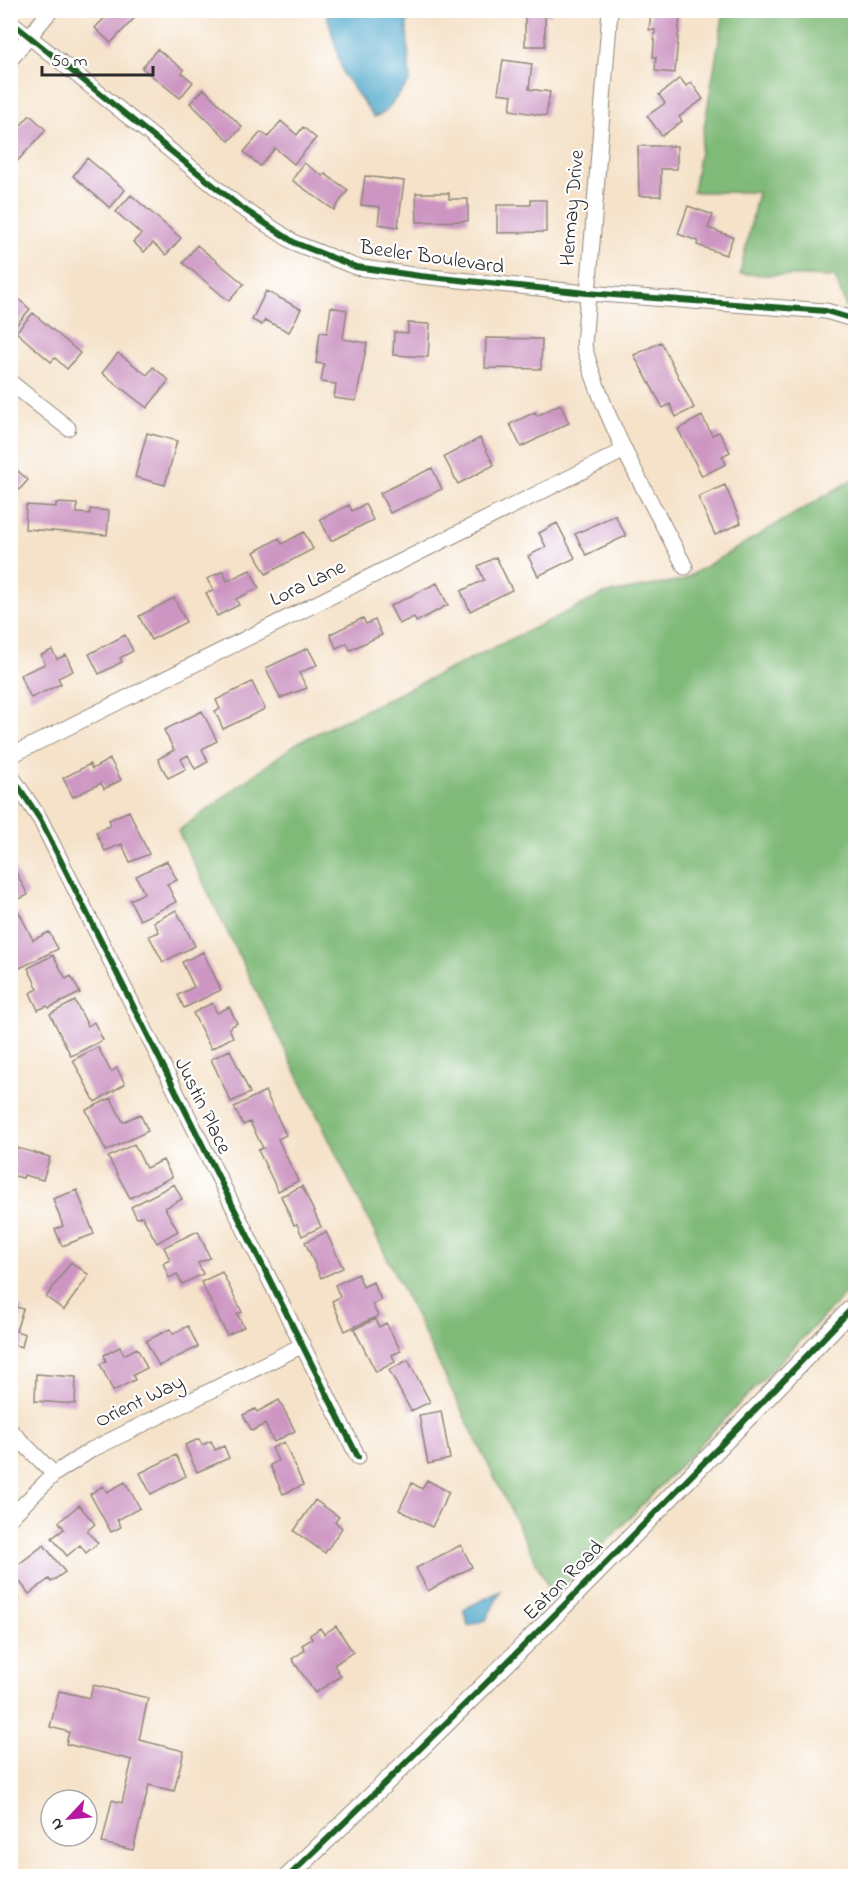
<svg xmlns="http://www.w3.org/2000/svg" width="866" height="1887" font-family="'Indie Flower',sans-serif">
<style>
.forest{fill:#80ba78;stroke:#567252;stroke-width:1.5}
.water{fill:#4da7cb;stroke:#3c697b;stroke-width:1.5}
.building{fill:#cc95c2}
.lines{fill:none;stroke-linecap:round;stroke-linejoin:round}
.minor-casing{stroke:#90867a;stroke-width:17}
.tertiary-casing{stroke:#90867a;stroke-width:20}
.minor{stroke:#fff;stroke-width:15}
.tertiary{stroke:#fff;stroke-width:18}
.cycleway-casing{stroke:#fff;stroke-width:10}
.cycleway{stroke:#1b5e20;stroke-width:6}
.labels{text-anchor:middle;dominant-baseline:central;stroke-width:4.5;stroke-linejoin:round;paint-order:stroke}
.street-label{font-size:21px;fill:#2b2b2b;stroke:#fff}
</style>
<rect width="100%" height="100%" fill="#fff"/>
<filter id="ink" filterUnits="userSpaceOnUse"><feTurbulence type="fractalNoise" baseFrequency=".0167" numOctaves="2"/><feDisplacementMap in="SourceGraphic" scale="12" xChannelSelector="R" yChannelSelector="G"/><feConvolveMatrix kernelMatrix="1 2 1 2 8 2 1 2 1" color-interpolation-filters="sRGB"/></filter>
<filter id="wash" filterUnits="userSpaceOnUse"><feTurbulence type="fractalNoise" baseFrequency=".008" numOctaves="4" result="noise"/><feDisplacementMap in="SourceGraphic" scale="24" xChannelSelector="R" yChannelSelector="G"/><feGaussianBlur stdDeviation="1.35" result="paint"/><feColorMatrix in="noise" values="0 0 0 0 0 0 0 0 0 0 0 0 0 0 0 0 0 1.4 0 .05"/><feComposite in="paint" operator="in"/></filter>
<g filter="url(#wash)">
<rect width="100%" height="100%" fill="#f5e2c9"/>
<path class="forest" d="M724,11H855V331L835,277L740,274L758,192H693Z
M855,478V1284L553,1597L178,831L297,743L604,594L683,580Z"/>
<path class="water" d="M326,11H406L410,81L384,113L374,117L343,74Z
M501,1591L486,1620L468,1626L464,1609Z"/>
<g id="blocks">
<path class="building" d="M112,10H142L111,43L95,28Z
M525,10H551V15H545V46H525Z
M651,12L680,15L675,73L655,71L656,57H653L655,30H649Z
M157,49L184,70L182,73L193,82L180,98L142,68Z
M503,60L532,64L529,89L550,92L546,116L510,110L512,95L498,93Z
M680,78L686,86L691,82L703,99L679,117L682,121L662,136L647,116L665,103L659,95Z
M204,89L242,127L229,141L190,103Z
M30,115L46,130L10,169V137Z
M281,121L297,135L303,127L316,138L294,164L275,148L260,166L244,152L261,132L268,137Z
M638,146H677V169H661V196H639Z
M87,158L125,190L110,208L73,176Z
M304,163L323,176L325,174L348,190L334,210L292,180Z
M365,176L404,181L398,227L378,224L380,207L361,205Z
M416,193H449V199H468V221L417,222Z
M131,195L181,238L166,255L153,243L144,252L133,242L141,234L116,212Z
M531,200H546V232L497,233V205H531Z
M688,206L713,215L708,228L733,237L726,255L697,245L698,241L678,234Z
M197,245L244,284L229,301L183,263Z
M266,291L301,309L289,332L265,320L262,325L252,320Z
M10,292L30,309L12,330L10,329Z
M331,307L347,310L343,339L367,343L356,401L334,398L336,384L321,382L324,364L316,363L320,332L327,333Z
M33,313L80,353L67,369L55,358L51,362L16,332Z
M408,323L430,324L428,357L393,355L394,332L408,333Z
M486,338L542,339L541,369L485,368Z
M661,342L694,408L676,417L670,404L663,408L634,355Z
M118,353L147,375L153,367L169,380L147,408L102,373Z
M560,404L569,423L521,447L510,424L535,412L537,416Z
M702,416L712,435L719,432L730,452L722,456L726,464L702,476L678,429Z
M147,433L177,441L165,485L135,477Z
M480,438L494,465L458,484L444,457Z
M10,464L28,480L10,500Z
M432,468L442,489L390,513L380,493Z
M725,485L741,523L715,535L698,497Z
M56,503L77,504V513L90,514V509L109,511L107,535L25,529L26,505L56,507Z
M365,504L373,520L331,541L320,519L349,505L352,511Z
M615,515L626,536L586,555L575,534Z
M557,523L575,558L538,576L528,556L546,547L539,533Z
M304,532L313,549L266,574L254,552L279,538L282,544Z
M496,557L512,590L470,611L461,591L484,580L478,566Z
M250,570L259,588L236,599L239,605L217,616L206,593L213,590L207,579L223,571L227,581Z
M437,583L448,605L416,622L414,617L399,624L390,606Z
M174,598L186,622L151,640L139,616Z
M363,618L366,624L375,620L382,635L350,650L347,643L336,648L330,634Z
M125,635L133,651L120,658L122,662L99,674L89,654Z
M308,648L317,665L299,673L307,688L280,698L266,668Z
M52,650L57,659L66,655L73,671L58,678L61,684L31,698L20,675L45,664L41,655Z
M252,682L265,709L223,729L215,711L220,709L216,700Z
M202,711L217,741L202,749L208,762L195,769L188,755L181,759L186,769L168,778L158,759L174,750L164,730Z
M110,759L121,780L104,789L101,783L73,797L63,778L90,764L92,769Z
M129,811L149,854L130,862L122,844L105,851L96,832L111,825L109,820Z
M10,861L28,895L10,903Z
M167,861L177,880L167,884L176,902L140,920L130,900L144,893L136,876Z
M176,910L195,946L163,962L149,936L159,932L154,922Z
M19,912L33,940L49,932L58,949L16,970L10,959V917Z
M203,952L221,990L184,1008L178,995L194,987L182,962Z
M53,955L66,979L71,976L80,993L49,1008L47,1006L38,1010L30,993L38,989L28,968Z
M75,1001L88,1026L94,1022L103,1040L71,1056L50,1014Z
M212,1003L217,1013L229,1007L237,1023L229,1028L233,1037L211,1049L193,1013Z
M98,1047L111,1072L117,1068L125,1084L95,1102L73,1060Z
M230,1050L250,1093L231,1102L211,1059Z
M265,1091L286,1135L278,1139L298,1181L278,1191L258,1150L263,1148L250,1122L243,1125L234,1107Z
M111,1098L123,1122L140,1114L148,1131L106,1151L86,1110Z
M134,1144L146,1168L163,1160L172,1177L130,1198L108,1157Z
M10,1146L50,1157L43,1180L24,1175L23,1178L10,1175Z
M174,1184L182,1199L165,1208L178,1231L157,1243L142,1216L137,1218L131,1207Z
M302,1186L321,1227L302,1236L297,1224L294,1225L281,1196Z
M77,1190L94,1234L62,1246L55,1229L63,1226L53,1199Z
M198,1231L210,1258L198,1263L203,1274L182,1284L177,1274L169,1278L163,1263L170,1260L164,1247Z
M326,1232L343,1268L321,1278L305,1242Z
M71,1262L89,1275L64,1310L46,1297Z
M222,1272L242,1312L237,1314L244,1327L227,1335L201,1282Z
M358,1274L363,1287L373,1282L381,1300L372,1304L378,1316L345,1331L332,1301L340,1297L335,1285Z
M10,1305L23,1309L16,1331L25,1334L22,1347L14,1345L11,1355Z
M375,1319L379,1327L386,1323L401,1351L392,1355L395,1362L376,1372L354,1329Z
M188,1326L198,1347L159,1366L146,1341L170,1329L173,1334Z
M120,1347L124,1355L137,1348L147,1368L133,1375L135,1380L113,1391L100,1364L106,1361L104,1355Z
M408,1360L430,1402L411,1411L389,1370Z
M36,1374L76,1377L75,1404L35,1401Z
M279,1400L295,1431L274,1442L265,1424L252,1431L243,1415L255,1409L257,1412Z
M441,1411L450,1459L428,1464L419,1415Z
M199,1439L202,1445L211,1441L215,1450L224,1446L229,1458L197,1472L185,1445Z
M284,1442L303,1485L283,1494L270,1465L278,1461L272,1448Z
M176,1455L186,1476L151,1494L140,1473Z
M427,1480L449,1492L432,1527L399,1510L412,1483L422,1489Z
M125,1482L140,1508L117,1520L121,1527L111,1532L90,1494L103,1486L107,1492Z
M315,1500L339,1517L335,1522L342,1528L325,1553L294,1531Z
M79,1505L95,1524L87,1531L98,1543L86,1553L80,1545L67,1556L52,1538L64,1529L59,1522Z
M44,1545L65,1572L51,1582L49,1579L29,1594L11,1570Z
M461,1545L472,1567L428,1591L416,1568Z
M10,1590L19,1600L10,1607Z
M336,1626L353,1652L334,1665L341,1676L315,1693L292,1659L305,1650L302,1645L312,1639L310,1635L320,1628L324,1634Z
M93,1685L148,1698L139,1740L184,1751L174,1791L149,1785L133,1850L102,1843L112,1800L122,1803L132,1760L66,1744L69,1732L50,1727L59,1691L90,1698Z"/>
</g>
</g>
<g filter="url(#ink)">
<use href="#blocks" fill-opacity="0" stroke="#90867a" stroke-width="1.5"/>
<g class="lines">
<g class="minor-casing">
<path id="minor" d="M610,10L584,346C605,424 648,495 685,567
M10,21L239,206L295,243L356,267L420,276L587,293L826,311L856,320
M10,60L51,10
M10,382L68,428
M10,756L625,450
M10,774L40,819L358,1457
M10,1430L54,1474
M10,1518L54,1474L91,1450L303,1345"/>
</g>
<g class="tertiary-casing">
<path id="tertiary" d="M289,1876C483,1690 671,1499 856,1304"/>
</g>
<use href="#minor" class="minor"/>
<use href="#tertiary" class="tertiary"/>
<g class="cycleway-casing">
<path id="cycleway" d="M10,21L239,206L295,243L356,267L420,276L587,293L826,311L856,320
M10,774L40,819L358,1457
M289,1876C483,1690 671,1499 856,1304"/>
</g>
<use href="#cycleway" class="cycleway"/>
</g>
</g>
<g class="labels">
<g class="street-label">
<text transform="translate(573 208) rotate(-85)">Hermay Drive</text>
<text transform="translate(432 258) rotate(8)">Beeler Boulevard</text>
<text transform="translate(308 584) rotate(-26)">Lora Lane</text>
<text transform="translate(202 1106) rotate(64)">Justin Place</text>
<text transform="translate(140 1402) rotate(-26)">Orient Way</text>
<text transform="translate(564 1581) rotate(-45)">Eaton Road</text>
</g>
</g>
<rect width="866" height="1887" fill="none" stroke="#fff" stroke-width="36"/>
<g transform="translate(69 1818) rotate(244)"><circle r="28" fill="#ffffff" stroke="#aaaaaa" stroke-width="1.5"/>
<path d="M0-4.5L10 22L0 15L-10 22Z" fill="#b5179e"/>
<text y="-9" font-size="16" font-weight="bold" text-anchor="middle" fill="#2b2b2b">N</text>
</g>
<path d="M42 66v9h111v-9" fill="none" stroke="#2b2b2b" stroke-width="3"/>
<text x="51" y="66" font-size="18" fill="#2b2b2b" stroke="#ffffff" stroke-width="4.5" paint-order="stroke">50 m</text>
</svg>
